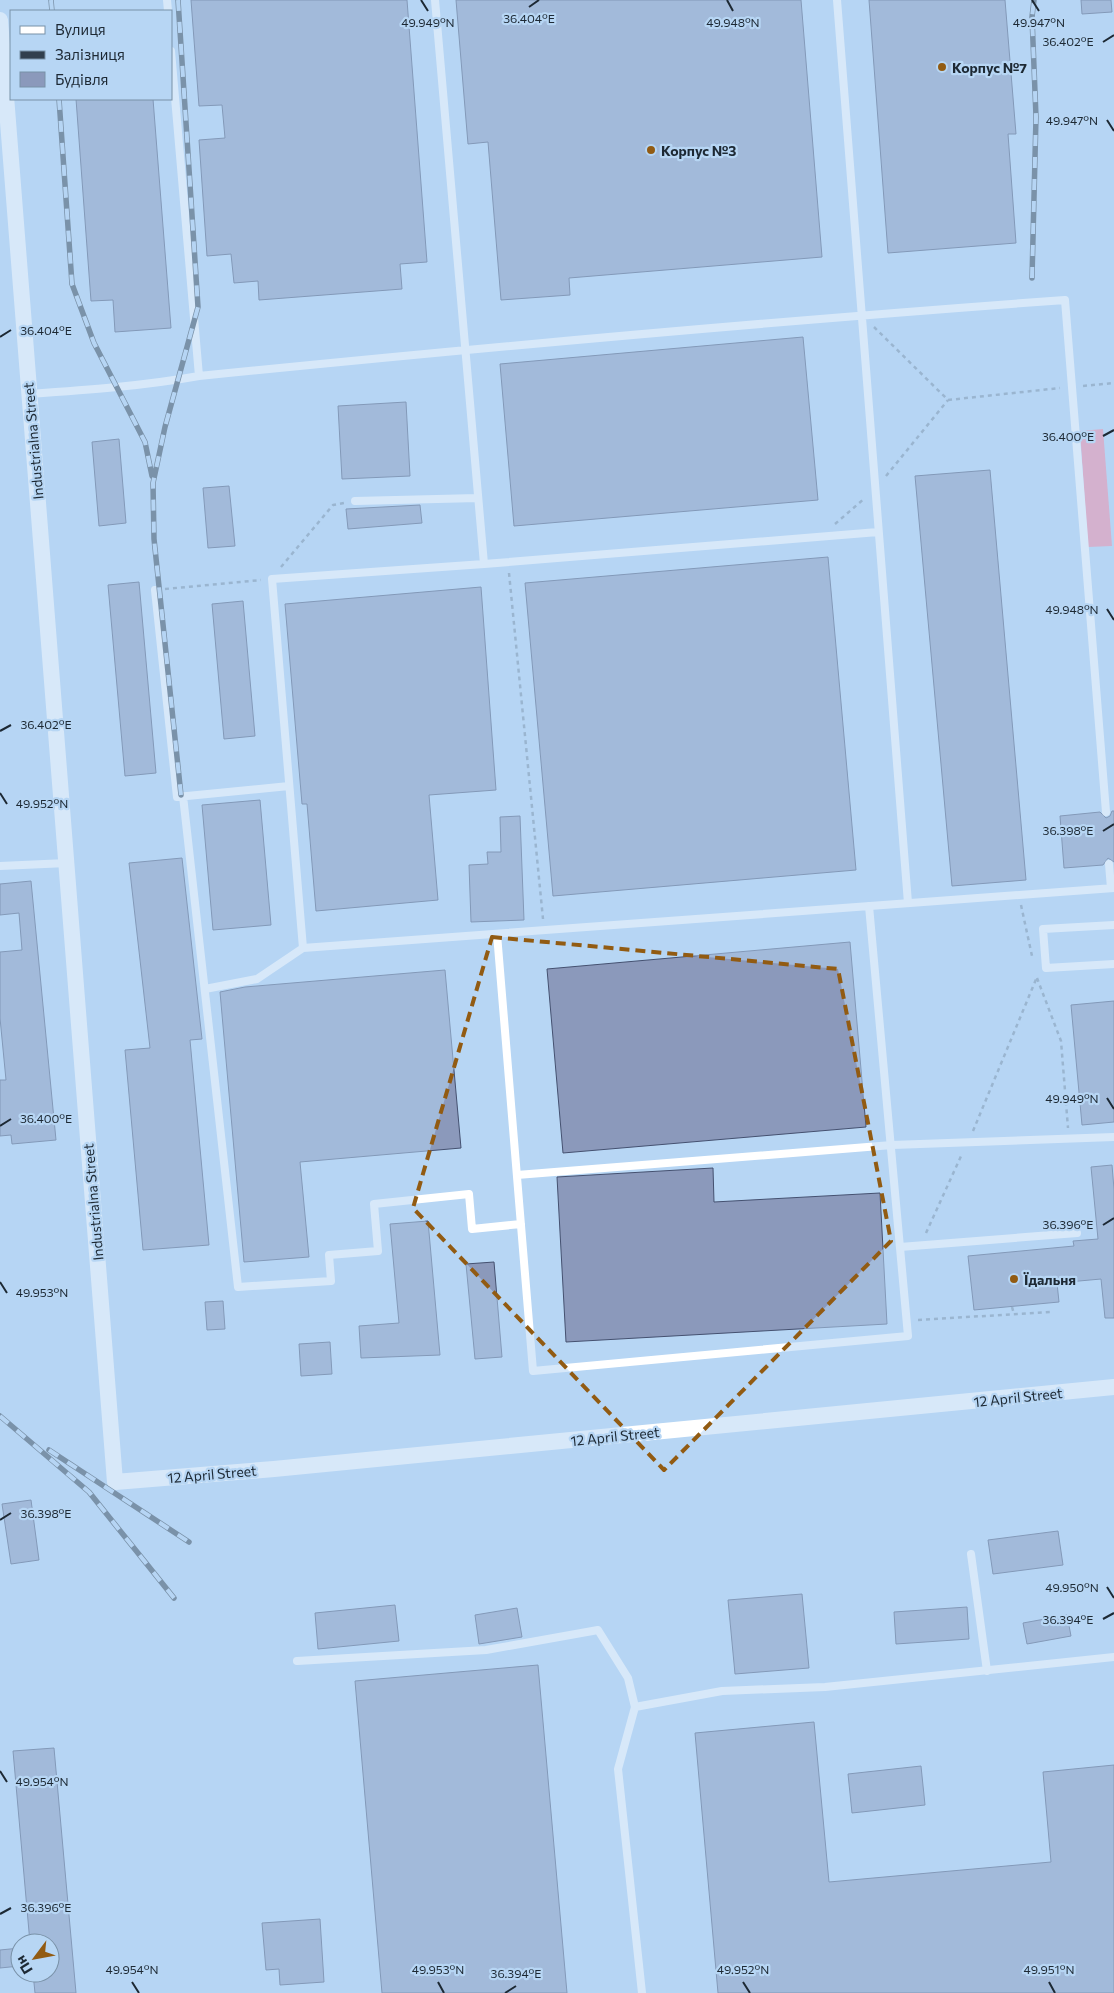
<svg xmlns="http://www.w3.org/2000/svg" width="1114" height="1993" font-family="Commissioner,sans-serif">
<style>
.green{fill:#f8869f}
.building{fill:#8b99bb;stroke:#455170}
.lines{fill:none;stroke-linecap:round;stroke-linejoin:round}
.path{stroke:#788fa5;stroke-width:2.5;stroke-dasharray:4 4;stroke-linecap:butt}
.service{stroke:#fff;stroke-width:8}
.minor{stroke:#fff;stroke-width:16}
.rail-casing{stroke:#32404e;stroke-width:5.5}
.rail{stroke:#b7d6f4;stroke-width:4;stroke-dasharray:11;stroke-linecap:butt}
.marked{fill:none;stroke:#925b12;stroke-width:4;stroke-dasharray:10 6;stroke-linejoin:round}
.ticks{fill:none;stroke:#1d2934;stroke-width:2}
.poi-dot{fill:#925b12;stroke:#b7d6f4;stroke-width:2}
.labels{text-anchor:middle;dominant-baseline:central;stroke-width:4.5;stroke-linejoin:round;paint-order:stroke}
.poi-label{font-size:14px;font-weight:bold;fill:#1d2934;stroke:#b7d6f4;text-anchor:start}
.street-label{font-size:14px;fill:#1d2934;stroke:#b7d6f4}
.ticks-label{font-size:12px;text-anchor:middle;fill:#1d2934;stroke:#b7d6f4;stroke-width:4.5;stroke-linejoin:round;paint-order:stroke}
</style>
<rect width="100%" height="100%" fill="#b7d6f4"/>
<path class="green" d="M1103,429L1112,546L1088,547L1080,431Z"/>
<path class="building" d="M191,0H407L427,262L400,264L402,289L259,300L258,281L234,283L231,254L207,256L199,140L225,138L222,105L199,106Z
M456,0H801L822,257L569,278L570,295L501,300L488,142L468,144Z
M869,0H1005L1016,134H1008L1016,243L888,253Z
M1081,0H1111L1112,12L1082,14Z
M76,99H153L171,328L115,332L113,300L91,301Z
M803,337L818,500L514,526L500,364Z
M406,402L410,476L342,479L338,406Z
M119,439L126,523L99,526L92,442Z
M990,470L1026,880L952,886L915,476Z
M229,486L235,546L208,548L203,488Z
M420,505L422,523L348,529L346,509Z
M828,557L856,870L553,896L525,583Z
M139,582L156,773L125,776L108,585Z
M481,587L496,790L429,795L438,900L316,911L307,804H302L285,604Z
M243,601L255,736L224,739L212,604Z
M260,800L271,925L213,930L202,805Z
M1112,811H1114V862L1108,858L1103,865L1064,868L1060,816L1100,812L1106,818L1110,816Z
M520,816L524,920L471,922L469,865L488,864L487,852H501L500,817Z
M182,858L202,1039L190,1040L209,1245L143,1250L125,1050L150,1048L129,863Z
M31,881L56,1140L12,1144L11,1135L0,1136V1080H6L0,1018V952L22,950L19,913L0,915V884Z
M850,942L866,1127L563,1153L547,969Z
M445,970L461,1148L300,1162L309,1257L244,1262L220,992L245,987Z
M1114,1001V1122L1082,1125L1071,1005Z
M1112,1165L1114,1189V1318H1105L1101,1279L1057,1283L1059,1302L974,1310L968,1256L1074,1246L1073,1241L1098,1239L1091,1167Z
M713,1168L714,1202L880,1193L887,1324L566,1342L557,1177Z
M428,1221L440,1355L361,1358L359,1326L399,1323L390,1224Z
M494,1262L502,1357L475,1359L466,1264Z
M223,1301L225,1329L207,1330L205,1302Z
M330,1342L332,1374L301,1376L299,1344Z
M31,1500L39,1560L11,1564L2,1504Z
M1058,1531L1063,1565L993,1574L988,1540Z
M802,1594L809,1668L735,1674L728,1600Z
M395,1605L399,1641L318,1649L315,1613Z
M967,1607L969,1639L896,1644L894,1612Z
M517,1608L522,1637L479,1644L475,1615Z
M1067,1615L1071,1636L1027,1644L1023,1623Z
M538,1665L567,1993H382L355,1681Z
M814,1722L829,1882L1051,1862L1043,1772L1114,1765V1993H718L695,1733Z
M54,1748L76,1993H35L33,1973H50V1943H30L13,1751Z
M921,1766L925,1805L852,1813L848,1774Z
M320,1919L324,1982L280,1985L279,1969L266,1970L262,1923Z
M20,1948V1966L0,1968V1950Z"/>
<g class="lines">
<path class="path" d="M874,327L948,400L1060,388
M1083,386L1114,383
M886,476L948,400
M835,524L865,498
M281,567L333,505L344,503
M509,573L543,919
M165,589L261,580
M1021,905L1032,956
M1037,978L1061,1041L1068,1128
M973,1131L1037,977
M926,1233L962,1154
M1012,1307L1014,1314
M918,1320L1050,1312"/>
<path class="service" d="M167,0L168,11
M435,0L484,564L272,579L303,948L1114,888
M837,0L908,903
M171,51L199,376C487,347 776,321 1065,300L1106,812
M29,394C86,390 143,386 199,376
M355,501L478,498
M484,564L878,532
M155,590L177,797L289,786
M183,796L238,1287L331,1281L329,1255L378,1251L374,1204L469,1194L472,1229L521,1224
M1109,864L1111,888
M0,866L67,863
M1114,925L1043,929L1046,968L1114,964
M497,934L533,1371L908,1336L869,906
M205,989L257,979L303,948
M517,1175L892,1145L1114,1137
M900,1247L1077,1233
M971,1554L987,1671
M297,1661L486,1650L598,1630L628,1678L635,1707L618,1769L642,1993
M635,1707L722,1691L825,1687L1114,1657"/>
<path class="minor" d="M0,20L115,1482L274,1469L1114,1387"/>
<g class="rail-casing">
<path id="rail" d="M51,0L52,11
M178,0L198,307L165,427L153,483L154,539L181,795
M59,99L72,284L94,343L145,442L152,476
M1032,278L1036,117L1032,17L1034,0
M0,1416L89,1492L174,1598
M49,1450L189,1542"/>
</g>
<use href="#rail" class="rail"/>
</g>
<path d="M0 0H1114V1993H0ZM492,937L838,969L891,1241L664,1470L413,1208Z" fill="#b7d6f4" fill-opacity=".55" fill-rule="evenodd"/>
<path class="marked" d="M492,937L838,969L891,1241L664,1470L413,1208Z"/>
<path class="ticks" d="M421,0L428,11M727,0L733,11M1032,0L1039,11M529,7L539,0M1103,42L1114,35M1107,120L1114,131M0,337L11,330M1103,436L1114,430M1107,609L1114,620M0,731L11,725M0,793L7,804M1103,831L1114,824M1107,1098L1114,1109M0,1126L11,1119M1103,1225L1114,1218M0,1282L7,1293M0,1520L11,1513M1107,1587L1114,1598M1103,1619L1114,1613M0,1771L7,1782M0,1914L11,1908M132,1982L139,1993M438,1982L444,1993M743,1982L750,1993M1049,1982L1055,1993M505,1993L516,1986"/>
<g class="poi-dot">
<circle cx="942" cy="67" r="5"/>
<circle cx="651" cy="150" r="5"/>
<circle cx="1014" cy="1279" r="5"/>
</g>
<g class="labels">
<g class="poi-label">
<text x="952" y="67">Корпус №7</text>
<text x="661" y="150">Корпус №3</text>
<text x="1024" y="1279">Їдальня</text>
</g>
<g class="street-label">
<text transform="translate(33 441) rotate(-95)">Industrialna Street</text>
<text transform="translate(93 1202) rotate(-95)">Industrialna Street</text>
<text transform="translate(1018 1397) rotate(-6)">12 April Street</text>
<text transform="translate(615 1436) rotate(-6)">12 April Street</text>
<text transform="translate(212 1474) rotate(-5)">12 April Street</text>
</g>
</g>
<g class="ticks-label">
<text x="529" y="23">36.404°E</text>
<text x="733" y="27">49.948°N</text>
<text x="428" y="27">49.949°N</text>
<text x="1039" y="27">49.947°N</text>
<text x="1068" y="46">36.402°E</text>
<text x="1072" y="125">49.947°N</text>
<text x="46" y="335">36.404°E</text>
<text x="1068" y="441">36.400°E</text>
<text x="1072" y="614">49.948°N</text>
<text x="46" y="729">36.402°E</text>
<text x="42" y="808">49.952°N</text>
<text x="1068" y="835">36.398°E</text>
<text x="1072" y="1103">49.949°N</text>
<text x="46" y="1123">36.400°E</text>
<text x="1068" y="1229">36.396°E</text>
<text x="42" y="1297">49.953°N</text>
<text x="46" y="1518">36.398°E</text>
<text x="1072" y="1592">49.950°N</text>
<text x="1068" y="1624">36.394°E</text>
<text x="42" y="1786">49.954°N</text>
<text x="46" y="1912">36.396°E</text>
<text x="132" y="1974">49.954°N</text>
<text x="438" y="1974">49.953°N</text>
<text x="743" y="1974">49.952°N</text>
<text x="1049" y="1974">49.951°N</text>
<text x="516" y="1978">36.394°E</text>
</g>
<rect x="10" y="10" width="162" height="90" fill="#b7d6f4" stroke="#7991a7"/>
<rect x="20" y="26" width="25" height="8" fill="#ffffff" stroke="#7991a7"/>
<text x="55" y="35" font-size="15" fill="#1d2934">Вулиця</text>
<rect x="20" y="51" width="25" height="8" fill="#32404e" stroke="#7991a7"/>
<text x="55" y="60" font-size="15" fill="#1d2934">Залізниця</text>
<rect x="20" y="72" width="25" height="15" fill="#8b99bb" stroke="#7991a7"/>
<text x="55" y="85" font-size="15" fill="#1d2934">Будівля</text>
<g transform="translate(35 1958) rotate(238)"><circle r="24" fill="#b7d6f4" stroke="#7991a7"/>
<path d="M0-4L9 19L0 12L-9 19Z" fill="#925b12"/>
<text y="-8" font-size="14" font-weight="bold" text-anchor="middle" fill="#1d2934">Пн</text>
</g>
</svg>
